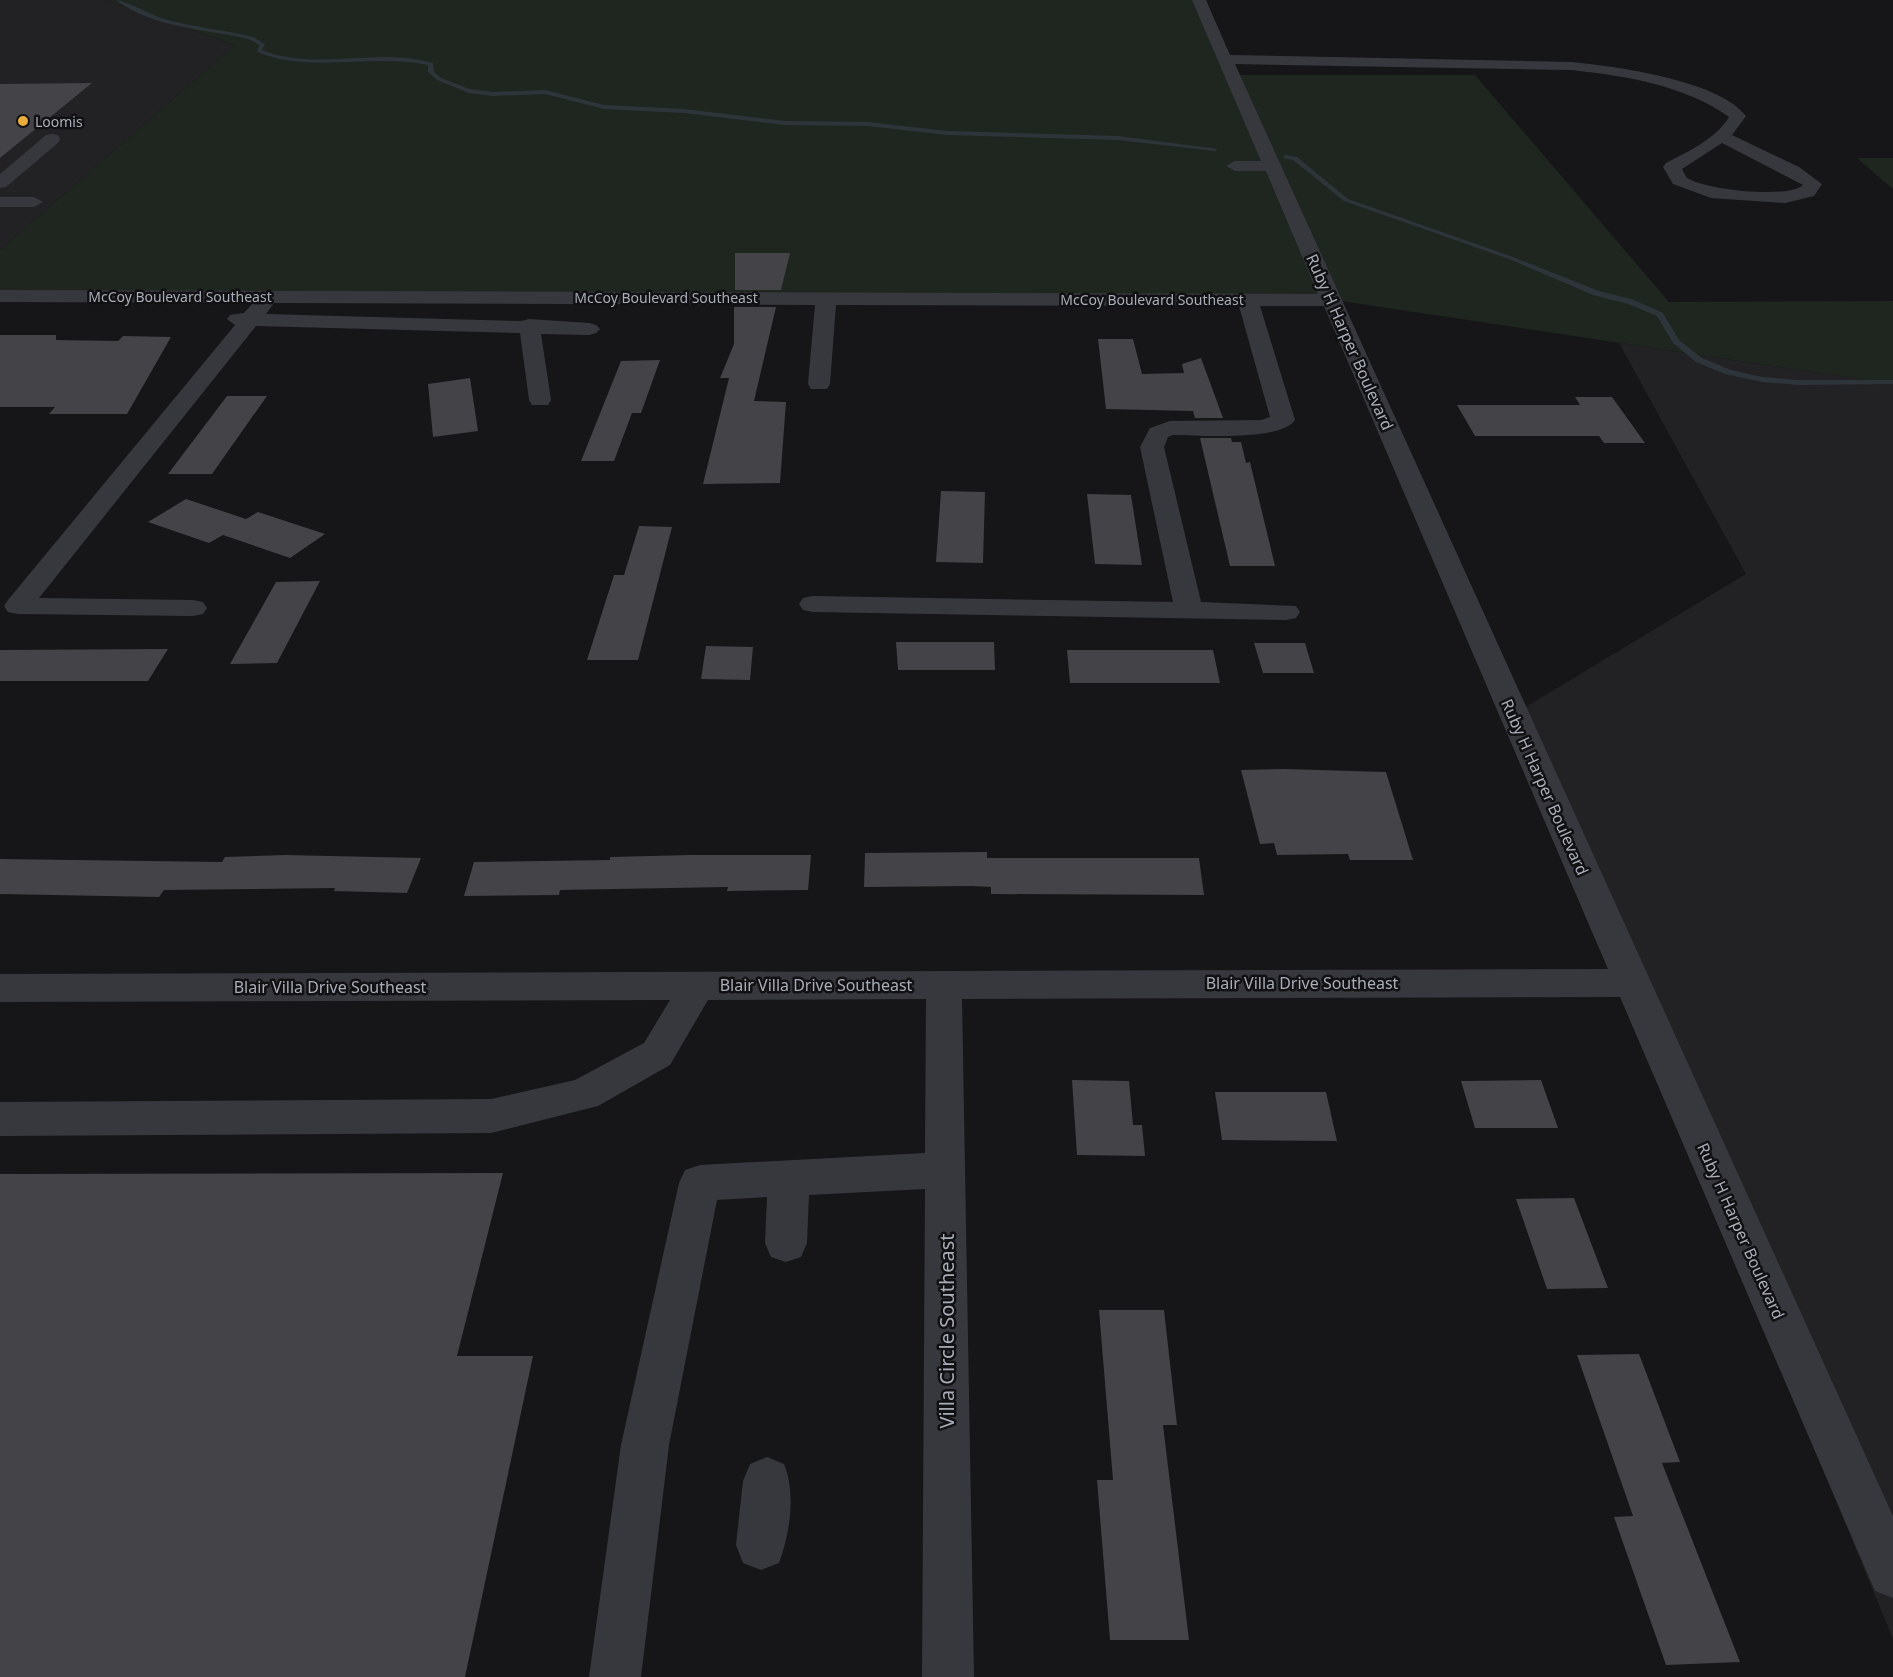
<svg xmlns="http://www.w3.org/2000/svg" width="1893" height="1677" font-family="'Noto Sans',sans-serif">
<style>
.built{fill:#222225}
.green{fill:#1e261f}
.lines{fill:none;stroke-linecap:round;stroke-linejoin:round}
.stream{fill:#2d353b;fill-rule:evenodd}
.building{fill:#434348}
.minor{fill:#37383d;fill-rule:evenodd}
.poi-dot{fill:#eaad3c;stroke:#111113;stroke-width:2}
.labels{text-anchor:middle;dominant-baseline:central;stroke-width:5;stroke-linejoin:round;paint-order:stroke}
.far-poi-label{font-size:14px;fill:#a9adb7;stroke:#111113;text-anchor:start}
.far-street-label{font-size:14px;fill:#a9adb7;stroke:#111113}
.street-label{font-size:16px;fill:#a9adb7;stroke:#111113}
.near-street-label{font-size:20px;fill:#a9adb7;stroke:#111113}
</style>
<rect width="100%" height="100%" fill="#161618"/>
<path class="built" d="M0,0H106L235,45L0,250Z
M1619,343L1893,384V1639L1548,802L1509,717L1746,574Z"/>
<path class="green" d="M106,0H1202L1229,75H1475L1669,302L1893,301V384L1341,301L0,291V250L235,45Z
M1857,158H1893V189Z"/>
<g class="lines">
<path class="stream" d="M116,0C124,0 152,15 164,19C193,27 223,30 253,37L265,44L262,50C301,66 345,57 387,57C403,57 418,59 433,63L434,72L441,78L470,89L493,92L545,90L604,105L684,109L785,121L868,122L947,131L1118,136L1218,149L1215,151L1118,140L947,135L868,126L785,125L684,113L604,109L545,94L493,96L469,93L437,80L428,72V65C372,53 311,74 257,52L259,45L249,39C205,29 153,28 116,0Z
M1285,155L1297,157L1348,199L1513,257L1599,291L1634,300L1663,313L1679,340L1702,358L1731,370L1762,377L1797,380H1893V384L1797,385L1762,382L1725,374L1696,362L1673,343L1657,316L1628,304L1593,295L1509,259L1344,201L1293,160L1283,158Z"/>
</g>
<path class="building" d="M92,83L0,158V84Z
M735,253H790L781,290H735Z
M734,307H776L754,401L786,402L780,483L703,484L729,378H720L734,344Z
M0,335H56V340L118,341L123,336L171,337L127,414H49L55,407H0Z
M1098,339H1133L1142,374L1184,373L1182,364L1201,358L1223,418H1195L1193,411L1106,409Z
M660,360L641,413H632L614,461H581L621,361Z
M470,378L478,431L433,437L428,384Z
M227,396H267L212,474H168Z
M1575,397H1612L1645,443H1604L1599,436H1475L1457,405H1580Z
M1200,438H1231L1232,442H1241L1246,463L1250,462L1275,566H1230Z
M941,491L985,492L983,563L936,562Z
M1087,494L1131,495L1142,565L1095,564Z
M186,499L246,519L258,512L325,534L290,558L223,535L209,543L148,522Z
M639,526L672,527L638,660H587L614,575H624Z
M320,581L277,663L230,664L276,582Z
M896,642H994L995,670H898Z
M1254,643H1305L1314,673H1263Z
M706,646L753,647L750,680L701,679Z
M168,649L148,681H0V650Z
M1067,650H1213L1220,683H1070Z
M1285,769L1386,772L1413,860H1350L1348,854L1277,855L1274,843L1260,844L1241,770Z
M987,852V858H1199L1204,895L991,894V887L971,886L864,887L865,853Z
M285,855L421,858L407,893L334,891L335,888L164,890L159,897L0,894V859L222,862L225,857Z
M690,855H811L808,890L727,891L728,887L560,890L559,895L464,896L474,862L610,860V857Z
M1072,1080L1129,1081L1133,1125H1142L1145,1156L1077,1155Z
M1541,1080L1558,1128H1475L1461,1081Z
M1215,1092H1326L1337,1141L1222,1140Z
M503,1173L457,1356H533L465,1677H0V1174Z
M1574,1198L1608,1288L1547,1289L1516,1199Z
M1099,1310H1164L1177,1425H1163L1189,1640H1110L1097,1480H1113Z
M1639,1354L1680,1462L1662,1463L1740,1662L1666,1665L1614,1517L1633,1516L1577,1355Z"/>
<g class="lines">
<path class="minor" d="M1192,0H1206L1230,55L1571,62C1614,66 1719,80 1746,116L1732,135L1799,167L1822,184L1814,196L1785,203L1711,198L1673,184L1663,167L1666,163C1687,152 1716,139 1729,117C1684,85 1626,76 1571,70L1235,64L1893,1516V1598L1875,1591L1620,997L962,999L974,1677H922L925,1189L809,1195L807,1243L801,1257L786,1262L771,1257L765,1243L767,1197L717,1200L669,1445L641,1677H589L621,1445L679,1183L685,1170L700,1165L925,1153L926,999L708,1000L670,1065L598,1106L491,1133L0,1136V1102L491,1099L575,1080L644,1043L670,1000L0,1002V974L1608,969L1324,306H1260L1295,420C1279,442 1200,435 1173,435L1168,437L1164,447L1201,602L1296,606L1300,612L1296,618L1286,620L813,612L803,610L799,604L803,598L813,596L1173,602L1140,447L1150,428L1170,421L1261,420L1270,417L1239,306L836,305L830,384L827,389H811L808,384L815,305L274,303L266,314L521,321L529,319L589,323L596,325L600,329L596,333L589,335L541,334L551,400L548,405H532L529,400L520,333L256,326L39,598L193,600L203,602L207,608L203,614L193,616L18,614L8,612L4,606L8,600L235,325L227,319L230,315L244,313L253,303L0,302V290L1318,294L1266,171H1235L1226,166L1235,161H1261ZM1722,143L1803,185C1790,199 1702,190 1686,177C1686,176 1682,170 1682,169Z
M52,134L58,135L60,139L58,143L6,187L0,188V174L46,135Z
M0,197H34L43,202L34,207H0Z
M767,1457L784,1464C796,1493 790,1534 779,1563L761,1570L743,1563L736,1545L743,1481L750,1464Z"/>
</g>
<circle class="poi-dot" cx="23" cy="121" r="6"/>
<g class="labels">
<g class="far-poi-label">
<text x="35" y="121">Loomis</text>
</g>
<g class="far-street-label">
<text x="180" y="296">McCoy Boulevard Southeast</text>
<text x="666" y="297">McCoy Boulevard Southeast</text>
<text x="1152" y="299">McCoy Boulevard Southeast</text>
</g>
<g class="street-label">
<text transform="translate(1350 342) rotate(66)">Ruby H Harper Boulevard</text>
<text transform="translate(1545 787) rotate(66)">Ruby H Harper Boulevard</text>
<text x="1302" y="983">Blair Villa Drive Southeast</text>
<text x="816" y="985">Blair Villa Drive Southeast</text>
<text x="330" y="987">Blair Villa Drive Southeast</text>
<text transform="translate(1741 1231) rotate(66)">Ruby H Harper Boulevard</text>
</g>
<g class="near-street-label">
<text transform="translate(946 1331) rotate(-90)">Villa Circle Southeast</text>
</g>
</g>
</svg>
